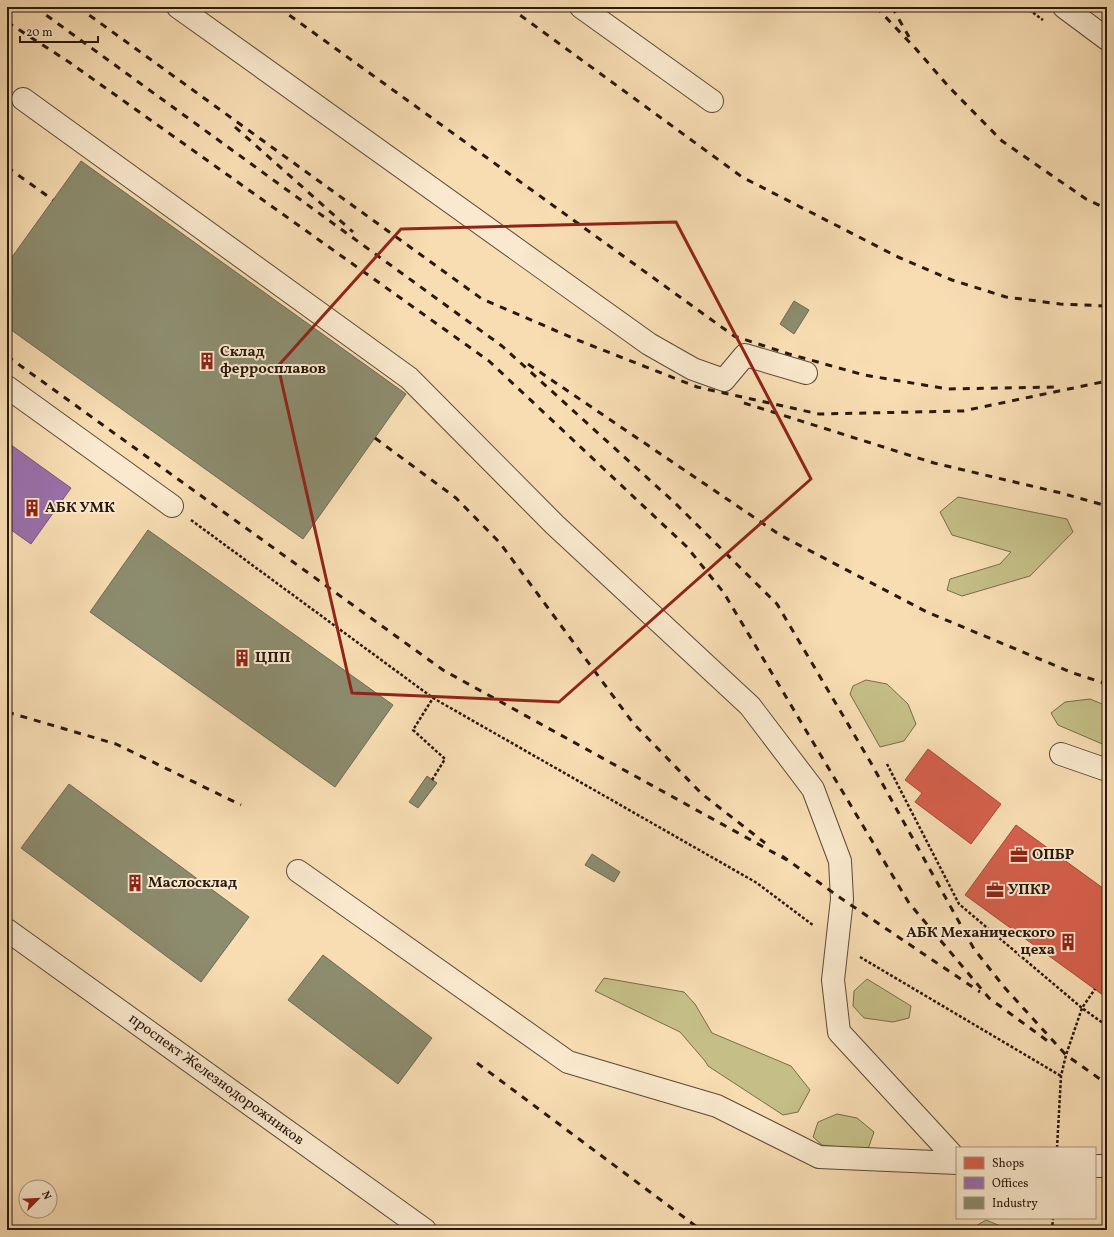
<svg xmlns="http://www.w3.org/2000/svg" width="1114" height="1237" font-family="Vollkorn,serif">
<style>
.green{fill:#c5bf87;stroke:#776c4a}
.shops{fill:#d6604d;stroke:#a24a3a}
.offices{fill:#9970ab;stroke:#77567c}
.industry{fill:#8c8c6e;stroke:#6e6951}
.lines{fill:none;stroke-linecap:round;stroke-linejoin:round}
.minor-casing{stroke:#5d4936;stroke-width:24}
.path{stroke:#29180d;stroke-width:2.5;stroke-dasharray:3 2;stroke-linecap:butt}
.minor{stroke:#fae9ce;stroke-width:22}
.rail{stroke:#29180d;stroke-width:3;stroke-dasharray:7 7;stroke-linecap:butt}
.marked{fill:none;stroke:#8f2418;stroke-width:3;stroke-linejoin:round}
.labels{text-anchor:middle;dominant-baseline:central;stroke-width:4;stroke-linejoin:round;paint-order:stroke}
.poi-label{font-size:15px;font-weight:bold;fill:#29180d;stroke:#fae9ce;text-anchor:start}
.street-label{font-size:15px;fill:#29180d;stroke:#fae9ce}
</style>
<rect width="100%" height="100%" fill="#f8ddb3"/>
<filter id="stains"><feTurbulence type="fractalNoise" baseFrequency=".005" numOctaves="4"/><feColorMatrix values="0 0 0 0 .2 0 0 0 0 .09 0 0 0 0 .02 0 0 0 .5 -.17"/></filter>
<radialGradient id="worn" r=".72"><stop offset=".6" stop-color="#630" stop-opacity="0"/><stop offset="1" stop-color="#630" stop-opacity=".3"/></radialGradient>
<path class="green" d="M958,497L1067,519L1073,532L1030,576L962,596L947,590L950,579L1000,564L1011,552L952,535L940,512Z
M866,680L887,684L908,704L916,724L904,741L880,747L850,694L853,686Z
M1090,699L1107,706V746L1058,725L1051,713L1065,702Z
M604,978L684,992L695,1004L712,1033L791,1066L810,1090L798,1112L783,1115L708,1066L705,1061L680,1032L595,991Z
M867,979L911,1006L909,1018L893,1022L864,1018L853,1006L854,991Z
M837,1114L857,1118L874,1132L868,1149L848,1148L822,1145L813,1137L818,1122Z
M986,1220L1010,1230H969Z"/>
<path class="shops" d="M928,749L1001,804L971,844L915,802L922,793L905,780Z
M1016,825L1107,891V998L965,895Z"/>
<path class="offices" d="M7,442L71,488L31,544L7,527Z"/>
<path class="industry" d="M81,161L406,394L303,539L7,327V264Z
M794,301L809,310L794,334L780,324Z
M148,530L393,705L335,787L90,612Z
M427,776L437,783L418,808L409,802Z
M69,784L249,917L201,982L21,848Z
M592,854L620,872L614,882L585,865Z
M323,955L432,1038L398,1084L288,1000Z"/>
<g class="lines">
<g class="minor-casing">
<path id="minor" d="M178,7L649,344L693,369L724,380L745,355L806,373
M581,7L712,101
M1064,7L1107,39
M23,99L409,378L555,525L750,706L813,789L840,861L842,899L833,980L839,1032L957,1160
M7,387L172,506
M1061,754L1107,770
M298,871L568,1062L717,1106L819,1157L957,1163
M7,930L425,1230
M1095,1166H1107"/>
</g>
<path class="path" d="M1025,7L1043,20
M191,520L433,698L757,883L814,926
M887,764L959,904L1082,1008L1107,1026
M432,780L445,759L413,730L433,698
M860,957L1061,1076
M1057,1148L1061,1076L1066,1055L1082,1008L1095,989
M1052,1230L1053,1218"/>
<use href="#minor" class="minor"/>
<path class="rail" d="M35,7L502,346L675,503L777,604L871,763L974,949L1005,988L1066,1055L1107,1084
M78,7L482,299L580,341L697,387L819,414L963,411L1107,381
M278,7L734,336L789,354L864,375L948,389L1060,387
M509,7L742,177L898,257L952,280L1006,297L1060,304L1107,306
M876,7L916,49L949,87L1002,141L1086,199L1107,209
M892,7L909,37
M7,22L69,62L489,361L687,547L724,593L909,903L989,998L1049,1042
M235,127L353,232
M7,167L53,200
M7,356L443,670L787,860
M528,364L780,535L927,612L1073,673L1107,684
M744,403L934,463L1061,493L1107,506
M375,438L456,498L500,543L633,723L702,794L765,843
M7,712L116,744L241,805
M782,856L842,899L980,992
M477,1063L701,1230"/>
</g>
<path class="marked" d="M676,222L811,479L559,702L352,693L278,366L401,229Z"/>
<defs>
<g id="building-bare" transform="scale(1.38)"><path d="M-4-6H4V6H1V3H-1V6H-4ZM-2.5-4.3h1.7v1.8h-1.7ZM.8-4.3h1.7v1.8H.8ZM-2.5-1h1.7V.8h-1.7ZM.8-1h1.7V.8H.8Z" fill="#8f2418" stroke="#fae9ce" stroke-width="2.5" paint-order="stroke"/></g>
<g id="office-bare" transform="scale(1.38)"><path d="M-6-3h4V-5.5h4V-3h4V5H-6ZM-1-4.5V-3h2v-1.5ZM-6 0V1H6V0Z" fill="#8f2418" stroke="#fae9ce" stroke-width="2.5" paint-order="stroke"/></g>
</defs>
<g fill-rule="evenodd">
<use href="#building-bare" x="207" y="361"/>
<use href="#building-bare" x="32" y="508"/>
<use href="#building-bare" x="242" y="658"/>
<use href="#office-bare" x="1019" y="855"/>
<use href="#building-bare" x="135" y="883"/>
<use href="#office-bare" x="995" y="890"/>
<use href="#building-bare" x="1068" y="942"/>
</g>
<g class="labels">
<g class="poi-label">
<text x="220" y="352">Склад<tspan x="220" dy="17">ферросплавов</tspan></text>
<text x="45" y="508">АБК УМК</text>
<text x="255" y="658">ЦПП</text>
<text x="1032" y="855">ОПБР</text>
<text x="148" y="883">Маслосклад</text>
<text x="1008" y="890">УПКР</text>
<text x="1055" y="933" text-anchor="end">АБК Механического<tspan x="1055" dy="17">цеха</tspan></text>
</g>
<g class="street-label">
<text transform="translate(216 1080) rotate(36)">проспект Железнодорожников</text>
</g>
</g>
<rect width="1114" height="1237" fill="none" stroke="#f8ddb3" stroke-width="24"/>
<rect x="8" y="8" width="1098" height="1221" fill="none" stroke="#29180d" stroke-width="2"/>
<rect x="12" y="12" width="1090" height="1213" fill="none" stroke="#29180d"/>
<rect x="956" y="1147" width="140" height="72" fill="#fae9ce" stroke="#a69581"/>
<rect x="964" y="1157" width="20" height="12" fill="#d6604d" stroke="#a69581"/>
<text x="992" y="1167" font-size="12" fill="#29180d">Shops</text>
<rect x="964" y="1177" width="20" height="12" fill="#9970ab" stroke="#a69581"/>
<text x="992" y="1187" font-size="12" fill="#29180d">Offices</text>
<rect x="964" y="1197" width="20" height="12" fill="#8c8c6e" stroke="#a69581"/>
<text x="992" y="1207" font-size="12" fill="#29180d">Industry</text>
<g transform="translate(38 1199) rotate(66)"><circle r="19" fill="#fae9ce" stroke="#a69581"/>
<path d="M0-3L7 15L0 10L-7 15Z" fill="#8f2418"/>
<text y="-6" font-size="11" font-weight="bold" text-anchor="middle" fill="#29180d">N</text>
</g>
<path d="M20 36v6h78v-6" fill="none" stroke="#29180d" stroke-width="2"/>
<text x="26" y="36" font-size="12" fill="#29180d" stroke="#fae9ce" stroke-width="3" paint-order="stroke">20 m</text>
<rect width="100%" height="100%" filter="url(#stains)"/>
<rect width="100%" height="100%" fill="url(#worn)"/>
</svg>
